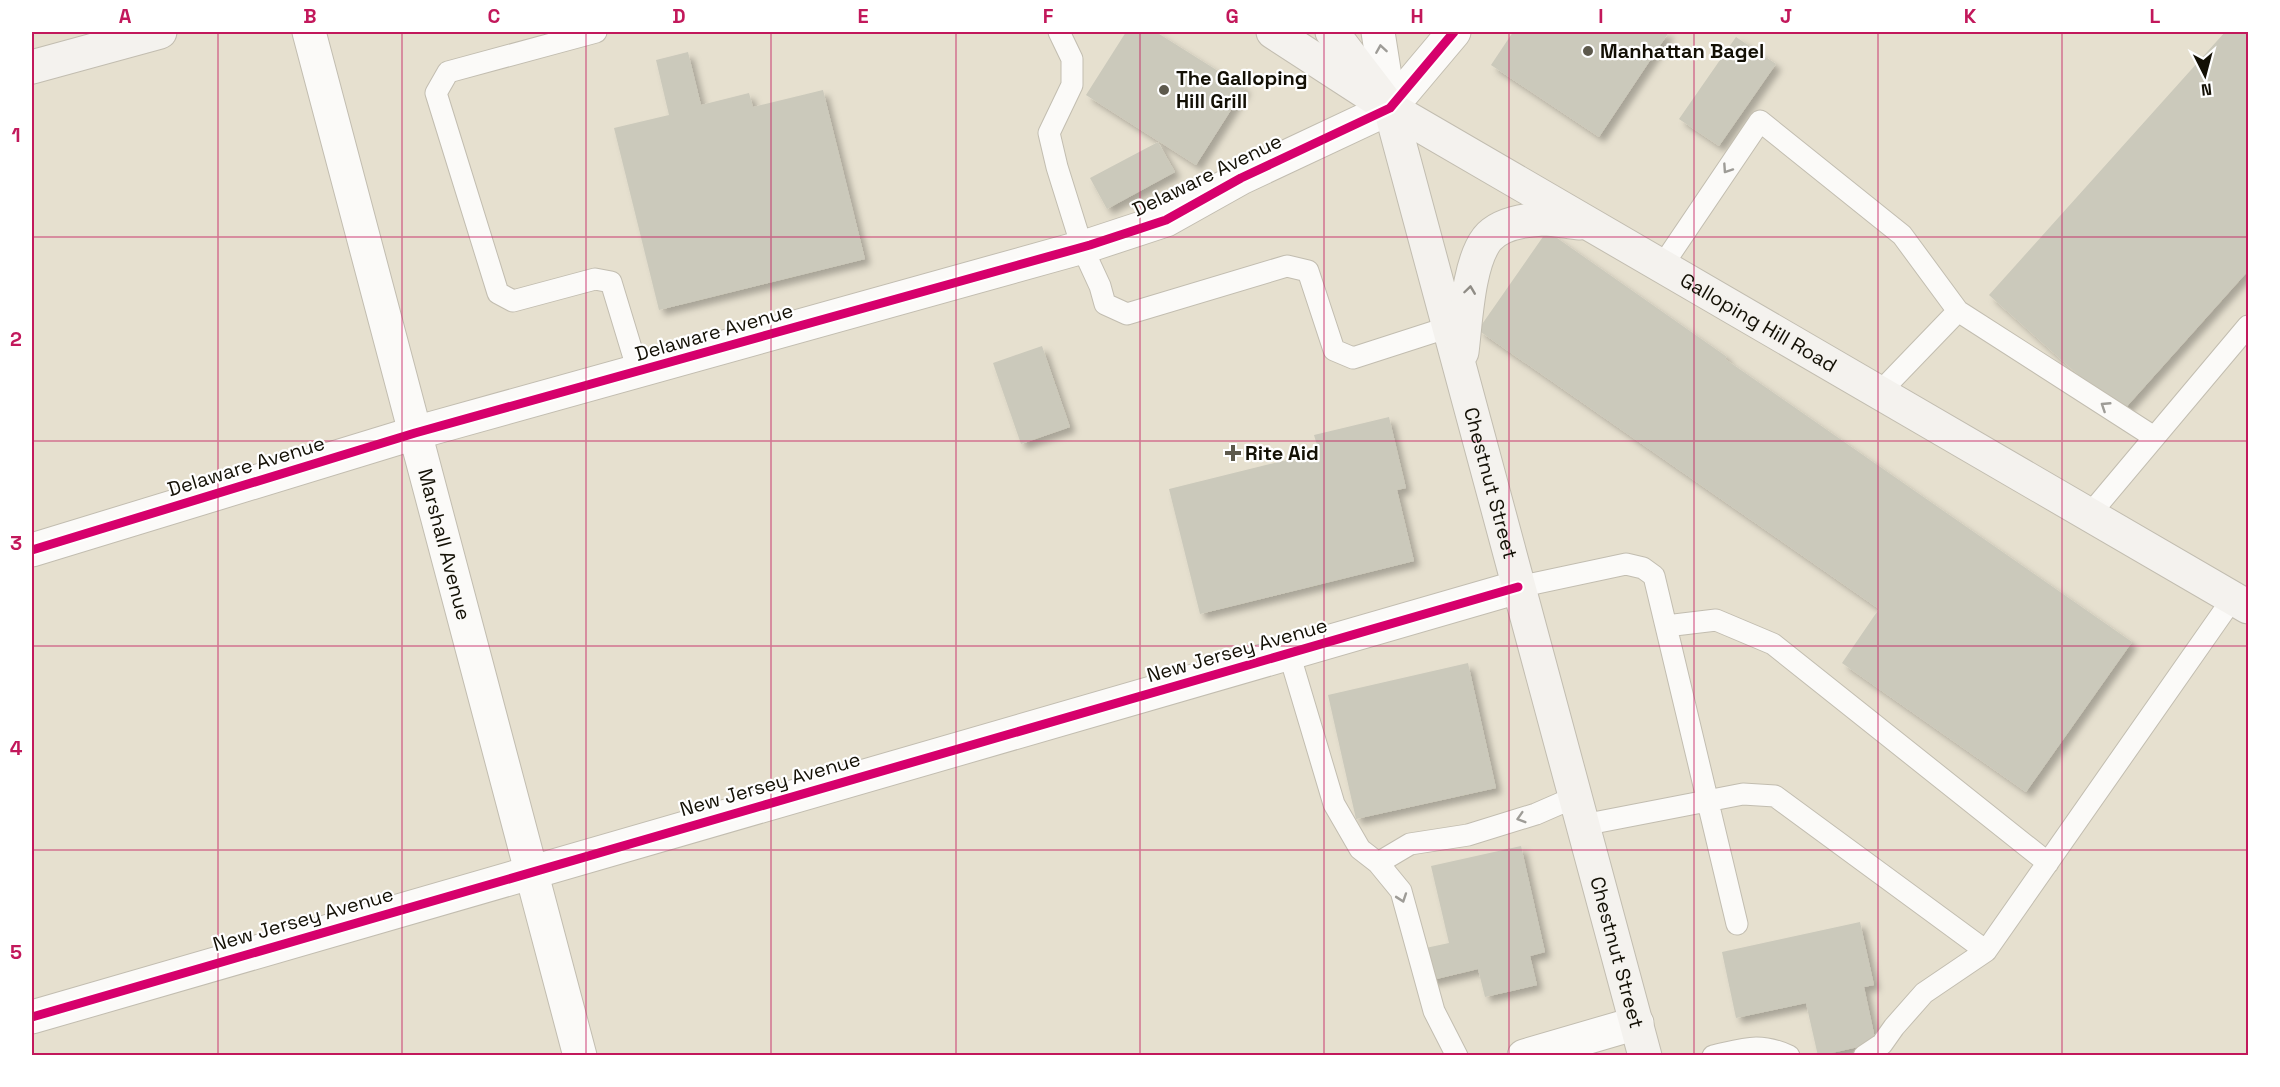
<svg xmlns="http://www.w3.org/2000/svg" width="2280" height="1087" font-family="'Space Grotesk',sans-serif">
<style>
.building{fill:#cbc9bb;filter:url(#shadow)}
.lines{fill:none;stroke-linecap:round;stroke-linejoin:round}
.lane-casing{stroke:#c2bdb0;stroke-width:23}
.street-casing{stroke:#c2bdb0;stroke-width:35}
.secondary-casing{stroke:#c2bdb0;stroke-width:35}
.lane{stroke:#fbfaf8;stroke-width:21}
.street{stroke:#fbfaf8;stroke-width:33}
.secondary{stroke:#f4f2ee;stroke-width:33}
.cycleway-casing{stroke:#fff;stroke-width:13}
.cycleway{stroke:#d6006c;stroke-width:9}
.oneway{stroke:#9e9c97}
.oneway2{stroke:#8f8c85}
.grid{fill:none;stroke:#c2185b;stroke-width:1.5;stroke-opacity:0.55}
.poi-dot{fill:#5d594c;stroke:#fff;stroke-width:2}
.labels{text-anchor:middle;dominant-baseline:central;stroke-width:4.5;stroke-linejoin:round;paint-order:stroke}
.poi-label{font-size:20px;font-weight:bold;fill:#131005;stroke:#fff;text-anchor:start}
.street-label{font-size:20px;fill:#131005;stroke:#fff}
.neatline{fill:none;stroke:#c2185b;stroke-width:2}
.grid-label{font-size:20px;text-anchor:middle;font-weight:bold;fill:#c2185b}
</style>
<defs>
<filter id="shadow"><feDropShadow dx="5.5" dy="5.5" stdDeviation="3" flood-color="#0004"/></filter>
</defs>
<rect width="100%" height="100%" fill="#e6e0cf"/>
<path class="building" d="M1126,32H1156L1245,88L1196,165L1086,95Z
M1513,32H1669L1599,137L1491,65Z
M2225,32H2248V271L2121,413L1989,295Z
M1736,37L1776,64L1719,146L1679,119Z
M688,52L701,105L749,93L753,107L823,90L865,259L659,310L614,128L669,115L656,60Z
M1158,142L1175,172L1107,209L1090,178Z
M1547,231L1727,357L1725,359L2132,642L2026,792L1842,663L1879,609L1478,330Z
M1042,346L1070,427L1021,444L993,363Z
M1389,417L1406,488L1397,490L1414,561L1200,614L1169,489L1319,452L1314,435Z
M1468,663L1496,788L1356,819L1328,695Z
M1521,846L1545,952L1530,956L1537,985L1485,997L1478,969L1428,981L1421,949L1449,943L1431,866Z
M1860,922L1874,985L1864,987L1876,1043L1818,1056L1806,1003L1736,1018L1722,952Z"/>
<g class="lines">
<g class="lane-casing">
<path id="lane" d="M596,32L448,72L436,93L498,293L513,301L595,279L611,282L638,371
M1059,32L1072,59V85L1049,133L1057,167L1082,247L1100,286L1105,304L1127,314L1287,266L1308,271L1334,350L1353,358L1449,327
M1662,266L1760,121L1902,235L1958,311L2154,437
M1880,392L1958,311
M2090,514L2248,326
M1518,587L1626,564L1643,568L1654,576L1737,924
M1666,626L1716,620L1773,644L2048,863
M1289,653L1334,804L1360,849L1378,863
M1583,825L1743,794L1775,796L1986,951L2233,598
M1457,1056L1434,1011L1401,891L1378,863L1410,844L1468,835L1536,814L1575,797
M1713,1056C1744,1049 1759,1042 1789,1056
M1864,1056L1882,1044L1894,1027L1924,993L1986,951"/>
</g>
<g class="street-casing">
<g id="street">
<path id="s1" d="M309,32L580,1056"/>
<path d="M1378,32L1390,108"/>
<path d="M32,550L415,433L1090,245L1166,220L1241,178L1390,108L1454,32"/>
<path d="M32,1017L1518,587"/>
<path d="M1524,1056L1637,1023"/>
</g>
</g>
<g class="secondary-casing">
<g id="secondary">
<path id="s2" d="M1273,32L1390,108L2248,607"/>
<path id="s3" d="M1332,32L1390,108L1645,1056"/>
<path d="M32,67L160,32"/>
<path d="M1462,352C1466,321 1468,264 1487,239C1499,224 1525,220 1543,219C1555,219 1568,222 1580,223"/>
</g>
</g>
<use href="#lane" class="lane"/>
<use href="#street" class="street"/>
<use href="#secondary" class="secondary"/>
<g class="cycleway-casing">
<path id="cycleway" d="M32,550L415,433L1090,245L1166,220L1241,178L1390,108L1454,32
M32,1017L1518,587"/>
</g>
<use href="#cycleway" class="cycleway"/>
</g>
<defs><path id="oneway-chevron" d="M-2-3.5L2.5 0L-2 3.5" fill="none" stroke-width="1.6" stroke-linecap="round" stroke-linejoin="round" transform="scale(1.5)"/></defs>
<g class="oneway">
<use href="#oneway-chevron" transform="translate(1381 49) rotate(-99)"/>
<use href="#oneway-chevron" transform="translate(1727 169) rotate(124)"/>
<use href="#oneway-chevron" transform="translate(2105 406) rotate(-147)"/>
<use href="#oneway-chevron" transform="translate(1521 818) rotate(163)"/>
<use href="#oneway-chevron" transform="translate(1402 898) rotate(71)"/>
</g>
<use class="oneway2" href="#oneway-chevron" transform="translate(1470 290) rotate(-82)"/>
<path class="grid" d="M218,32V1056M402,32V1056M586,32V1056M771,32V1056M956,32V1056M1140,32V1056M1324,32V1056M1509,32V1056M1694,32V1056M1878,32V1056M2062,32V1056M32,237H2248M32,441H2248M32,646H2248M32,850H2248"/>
<g class="poi-dot">
<circle cx="1588" cy="51" r="6"/>
<circle cx="1164" cy="90" r="6"/>
<path d="M1230 444h6v6h6v6h-6v6h-6v-6h-6v-6h6z"/>
</g>
<g class="labels">
<g class="poi-label">
<text x="1600" y="51">Manhattan Bagel</text>
<text x="1176" y="78">The Galloping<tspan x="1176" dy="23">Hill Grill</tspan></text>
<text x="1245" y="453">Rite Aid</text>
</g>
<g class="street-label">
<text transform="translate(1207 175) rotate(-26)">Delaware Avenue</text>
<text stroke="none"><textPath href="#s2" startOffset="566">Galloping Hill Road</textPath></text>
<text transform="translate(714 332) rotate(-16)">Delaware Avenue</text>
<text transform="translate(246 466) rotate(-17)">Delaware Avenue</text>
<text stroke="none"><textPath href="#s3" startOffset="484">Chestnut Street</textPath></text>
<text stroke="none"><textPath href="#s1" startOffset="530">Marshall Avenue</textPath></text>
<text transform="translate(1237 650) rotate(-16)">New Jersey Avenue</text>
<text transform="translate(770 784) rotate(-16)">New Jersey Avenue</text>
<text transform="translate(303 919) rotate(-16)">New Jersey Avenue</text>
<text stroke="none"><textPath href="#s3" startOffset="970">Chestnut Street</textPath></text>
</g>
</g>
<rect width="2280" height="1087" fill="none" stroke="#ffffff" stroke-width="66"/>
<g transform="translate(2205 75) rotate(174)" stroke="#ffffff" stroke-width="4.5" paint-order="stroke">
<path d="M0-4.5L10 22L0 15L-10 22Z" fill="#131005"/>
<text y="-9" font-size="16" font-weight="bold" text-anchor="middle" fill="#131005">N</text>
</g>
<rect x="33" y="33" width="2214" height="1021" class="neatline"/>
<g class="grid-label">
<text x="125" y="23">A</text>
<text x="310" y="23">B</text>
<text x="494" y="23">C</text>
<text x="679" y="23">D</text>
<text x="863" y="23">E</text>
<text x="1048" y="23">F</text>
<text x="1232" y="23">G</text>
<text x="1417" y="23">H</text>
<text x="1601" y="23">I</text>
<text x="1786" y="23">J</text>
<text x="1970" y="23">K</text>
<text x="2155" y="23">L</text>
<text x="16" y="142">1</text>
<text x="16" y="346">2</text>
<text x="16" y="550">3</text>
<text x="16" y="755">4</text>
<text x="16" y="959">5</text>
</g>
</svg>
